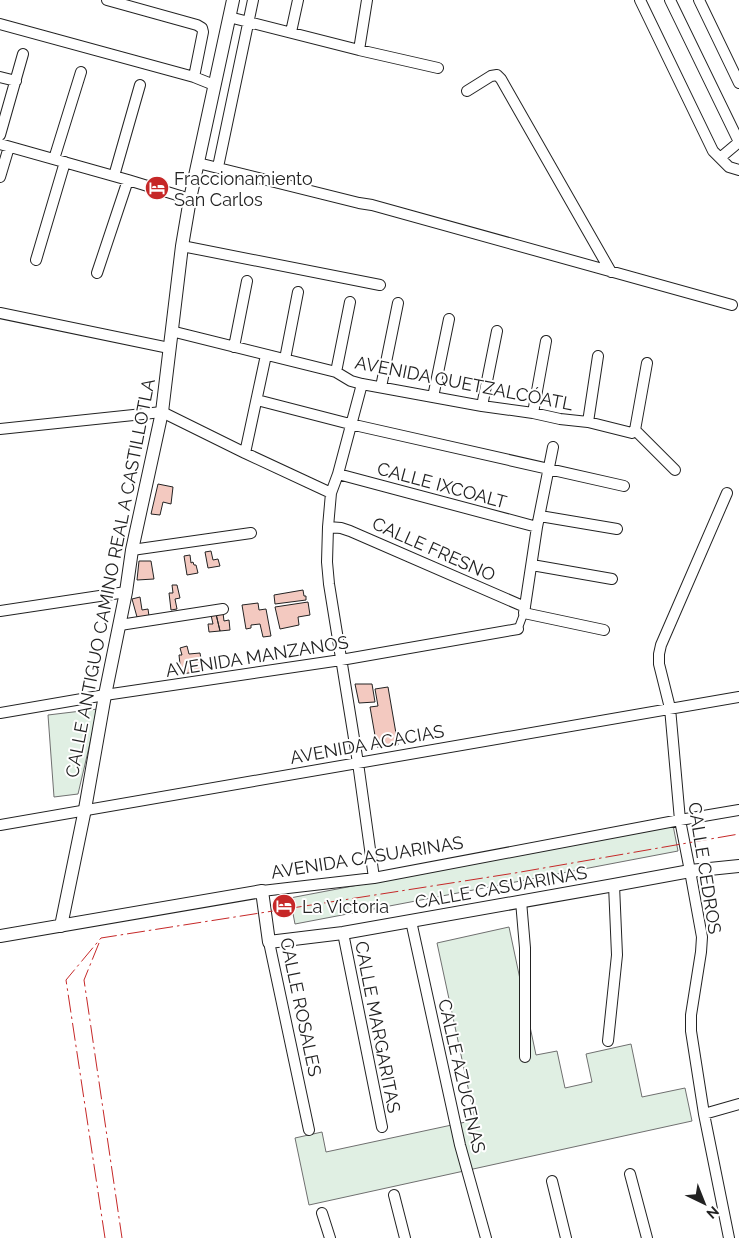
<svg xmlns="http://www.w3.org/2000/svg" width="739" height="1238" font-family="Raleway,sans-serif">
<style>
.green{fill:#e0efe3;stroke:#6f6f6f}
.building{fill:#f3c9c0;stroke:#222}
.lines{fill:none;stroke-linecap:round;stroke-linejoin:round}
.pedestrian-casing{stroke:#222;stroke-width:9}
.minor-casing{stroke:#222;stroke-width:12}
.tertiary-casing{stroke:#222;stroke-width:14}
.pedestrian{stroke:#fff;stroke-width:7}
.minor{stroke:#fff;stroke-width:10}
.tertiary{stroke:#fff;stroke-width:12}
.power{stroke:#c62828;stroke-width:1;stroke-dasharray:18 4 2.5 4;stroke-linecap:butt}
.labels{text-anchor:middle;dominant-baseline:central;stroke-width:4;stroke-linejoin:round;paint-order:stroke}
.poi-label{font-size:18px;fill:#222;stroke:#fff;text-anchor:start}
.street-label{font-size:18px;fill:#222;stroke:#fff}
</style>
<rect width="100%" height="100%" fill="#fff"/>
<path class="green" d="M98,709L78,794L54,797L48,715Z
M673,825L678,851L295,924L290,898Z
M509,927L536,1055L557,1051L565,1088L592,1082L586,1054L631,1044L642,1097L685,1088L692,1121L309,1205L295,1138L322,1132L326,1152L475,1120L437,943Z"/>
<path class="building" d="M158,484L173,487L171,504L163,502L160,515L151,514Z
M211,551L213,560L218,559L220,566L208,568L205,552Z
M190,555L191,563L193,562L194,565H196L198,573L187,575L184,556Z
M139,561H151L154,579L137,580Z
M172,585H177L180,598L175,599L177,609L171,610L169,593H173Z
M303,590L304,596H306V600L275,604L274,595Z
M140,597L142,610L148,609L149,616L137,617L132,599Z
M308,602L310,615L298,617L299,625L280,629L275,607Z
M258,603L259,610L266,609L271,636L263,637L260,624L251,625V628L246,629L242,605Z
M223,613L224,621L229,620L230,630L220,631L216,614Z
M216,614L220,631L209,632L208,624H213L211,615Z
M187,646L189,654L200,653L203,671L181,674L179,655H182L180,648Z
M355,684H372L375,702L359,703Z
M388,687L398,745L377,747L370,707L378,706L375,689Z"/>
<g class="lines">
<g class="pedestrian-casing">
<path id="pedestrian" d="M518,629L524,613"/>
</g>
<g class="minor-casing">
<path id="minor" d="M107,0L197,25L202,28L203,32L194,77
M640,0L713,151L729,167L739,170
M670,0L739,142
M699,0L739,83
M229,17L359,50L438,68
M0,24L194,77L214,85
M291,32L298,0
M359,50L367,0
M0,77L16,81
M467,91L491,76L497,75L501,79L611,272
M0,135L23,54
M0,144L128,180L190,199
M720,158L739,142
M54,159L81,72
M198,163L359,203L372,205L732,305
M218,167L253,0
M114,176L140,85
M0,177L9,147
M182,246L380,285
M36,260L65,162
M97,273L128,180
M0,313L169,348
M171,331L336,372L351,381L362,384L482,406L533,413L560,419L588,422L632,433L635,430
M234,347L247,281
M285,359L298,292
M336,372L350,302
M362,384L338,474L331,493L328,527L327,562L329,584L358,763L374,878
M381,387L398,303
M433,397L449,319
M257,400L350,424L624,486
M482,406L497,331
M533,413L546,341
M588,422L598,356
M0,429L162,412L245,453L331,493
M635,430L647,363
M635,430L675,470
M553,447L537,527L524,613L604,630
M245,453L266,355
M338,474L537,527
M727,493L661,645L659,654V664L670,708L680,820L690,871L702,937L701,952L691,1015V1031L704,1114L729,1238
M540,516L617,529
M328,527L341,528L350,531L525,607
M132,550L251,533
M532,565L612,579
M0,611L126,592
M120,625L223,609
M0,713L105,695L341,660L518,629
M0,825L739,697
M262,891L374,878L680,820L739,810
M521,901L525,948V1057
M411,921L460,1145L486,1238
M343,933L382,1127
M269,942L309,1130
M608,1041L617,955L614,885
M704,1114L739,1104
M630,1174L647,1238
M552,1181L566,1238
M394,1195L405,1238
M322,1213L330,1238"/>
</g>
<g class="tertiary-casing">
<path id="tertiary" d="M61,926L85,809L105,695L126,592L132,550L162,412L182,246L190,199L233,0
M0,936L262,891L269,942L343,933L614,885L690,871L739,866"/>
</g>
<use href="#pedestrian" class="pedestrian"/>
<use href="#minor" class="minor"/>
<use href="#tertiary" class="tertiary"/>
<path class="power" d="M99,943L84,980L122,1238
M105,1238L66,980L101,938L515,873L739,834"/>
</g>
<defs>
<g id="hotel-disc" transform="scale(1.25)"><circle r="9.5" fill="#c62828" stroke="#fff"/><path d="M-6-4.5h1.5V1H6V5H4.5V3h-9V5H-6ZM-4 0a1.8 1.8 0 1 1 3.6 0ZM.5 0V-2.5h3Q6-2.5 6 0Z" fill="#fff"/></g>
</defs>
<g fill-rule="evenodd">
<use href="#hotel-disc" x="157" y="188"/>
<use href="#hotel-disc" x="284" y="906"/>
</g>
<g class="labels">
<g class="poi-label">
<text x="174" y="178">Fraccionamiento<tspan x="174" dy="21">San Carlos</tspan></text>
<text x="302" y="906">La Victoria</text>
</g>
<g class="street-label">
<text transform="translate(464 383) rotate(11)">AVENIDA QUETZALCÓATL</text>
<text transform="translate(442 485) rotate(15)">CALLE IXCOALT</text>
<text transform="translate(434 549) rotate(24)">CALLE FRESNO</text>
<text transform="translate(110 578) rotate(-79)">CALLE ANTIGUO CAMINO REAL A CASTILLOTLA</text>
<text transform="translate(257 656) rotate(-9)">AVENIDA MANZANOS</text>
<text transform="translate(367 744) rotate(-10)">AVENIDA ACACIAS</text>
<text transform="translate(367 857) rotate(-9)">AVENIDA CASUARINAS</text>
<text transform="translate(705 868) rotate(81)">CALLE CEDROS</text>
<text transform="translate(501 887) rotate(-10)">CALLE CASUARINAS</text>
<text transform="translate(301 1007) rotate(78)">CALLE ROSALES</text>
<text transform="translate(378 1027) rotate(79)">CALLE MARGARITAS</text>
<text transform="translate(462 1076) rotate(77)">CALLE AZUCENAS</text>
</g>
</g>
<g transform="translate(704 1203) rotate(137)" stroke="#ffffff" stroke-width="4" paint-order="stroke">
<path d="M0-4L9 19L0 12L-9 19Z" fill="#222222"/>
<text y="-8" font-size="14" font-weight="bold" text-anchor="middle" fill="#222222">N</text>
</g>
</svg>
